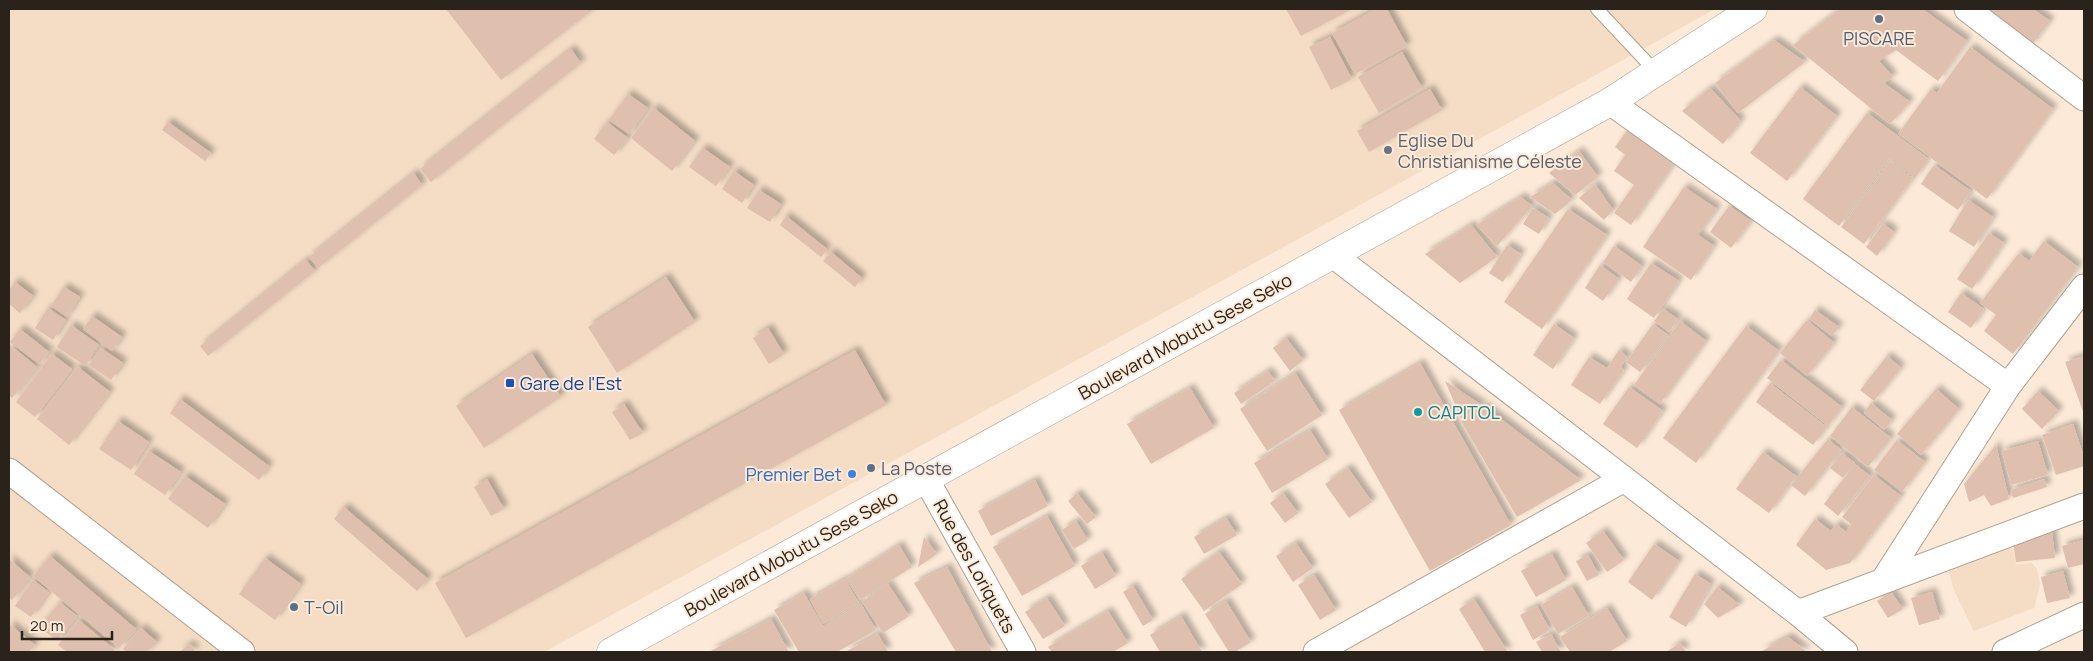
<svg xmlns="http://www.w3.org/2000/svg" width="2093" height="661" font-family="Manrope,sans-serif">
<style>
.built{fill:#f4dcc5}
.building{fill:#dfbfae;filter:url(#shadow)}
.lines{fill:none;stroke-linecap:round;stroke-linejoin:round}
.service-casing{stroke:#b1a08f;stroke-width:14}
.minor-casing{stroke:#b1a08f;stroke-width:27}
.tertiary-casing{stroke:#b1a08f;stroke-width:29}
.service{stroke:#fff;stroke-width:12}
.minor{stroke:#fff;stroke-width:25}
.tertiary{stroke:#fff;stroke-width:28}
.service-dot{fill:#5c6f8a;stroke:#fce9d7;stroke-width:2}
.worship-dot{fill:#6b7280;stroke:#fce9d7;stroke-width:2}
.transit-dot{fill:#1a4fb4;stroke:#fce9d7;stroke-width:2}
.culture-dot{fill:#0f9aa8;stroke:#fce9d7;stroke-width:2}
.shop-dot{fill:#3f7fe0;stroke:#fce9d7;stroke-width:2}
.labels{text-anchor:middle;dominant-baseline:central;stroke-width:4;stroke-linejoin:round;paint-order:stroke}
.service-label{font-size:18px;fill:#4e5e75;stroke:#fce9d7;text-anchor:start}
.worship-label{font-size:18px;fill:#5b616d;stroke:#fce9d7;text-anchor:start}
.street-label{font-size:18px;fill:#2a231c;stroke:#fce9d7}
.transit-label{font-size:18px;fill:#164399;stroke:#fce9d7;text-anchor:start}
.culture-label{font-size:18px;fill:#0d838f;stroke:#fce9d7;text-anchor:start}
.shop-label{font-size:18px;fill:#366cbe;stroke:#fce9d7;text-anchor:end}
</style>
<defs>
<filter id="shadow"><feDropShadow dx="4.5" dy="-4.5" stdDeviation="2.5" flood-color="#0004"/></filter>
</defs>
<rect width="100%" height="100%" fill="#fce9d7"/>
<path class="built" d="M9,9H1715L1322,226L544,652H9Z
M2010,546L2014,553L2016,565L2032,563L2037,569L2040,585L2034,608L1974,631L1954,590L1946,563Z"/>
<path class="building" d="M446,9H594L501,80Z
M1286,9H1352L1301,36Z
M1376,9H1387L1407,46L1355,74L1332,33Z
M1840,9H1922L1967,41L1938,81L1896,50L1879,61L1893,77L1884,83L1910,102L1890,124L1793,45Z
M1982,9H2033L2050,21L2031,46Z
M1330,37L1352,79L1331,90L1309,47Z
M1774,40L1805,62L1738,113L1715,83Z
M1970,47L2053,109L1987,199L1898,134L1931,89L1937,93Z
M571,49L581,63L431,182L420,169Z
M1402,52L1422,88L1379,113L1358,77Z
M1800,87L1837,116L1787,181L1750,153Z
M1710,88L1741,121L1723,144L1682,111Z
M1430,89L1442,110L1369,152L1357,131Z
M628,94L648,108L629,134L609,120Z
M654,108L695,141L672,171L631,138Z
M1867,113L1929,159L1915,178L1889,159L1839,226L1803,199Z
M168,122L211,153L205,161L162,130Z
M607,122L628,138L614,155L594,139Z
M1629,128L1675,162L1631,225L1614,213L1634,185L1614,171L1625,155L1615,147Z
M703,148L730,167L716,186L689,167Z
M1579,151L1598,177L1575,195L1549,173Z
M1890,161L1913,178L1864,244L1841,227Z
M1934,165L1971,191L1958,210L1921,184Z
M734,171L754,185L742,203L722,189Z
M414,173L422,185L318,268L309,257Z
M1553,183L1572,200L1555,214L1530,197Z
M1595,184L1613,210L1604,220L1579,198Z
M1684,187L1717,209L1698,235L1714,246L1691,280L1643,247Z
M759,190L781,204L770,222L747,208Z
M1521,197L1532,206L1497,246L1476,225Z
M1968,200L1993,217L1974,247L1949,231Z
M1729,206L1751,221L1731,248L1710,232Z
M1533,208L1549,218L1539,234L1523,224Z
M1568,209L1607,235L1542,329L1504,302Z
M786,216L827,249L821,257L780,225Z
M1883,224L1894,232L1877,256L1866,247Z
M1471,225L1497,257L1460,283L1425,254Z
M1989,233L2004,243L1972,289L1957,279Z
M2044,241L2078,267L2013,354L1984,331L1996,315L1980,303L2019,253L2029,261Z
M1507,245L1521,254L1503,282L1489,273Z
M1614,246L1642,266L1631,282L1603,262Z
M831,252L862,278L855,287L823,261Z
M306,260L315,271L208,356L200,346Z
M1651,263L1679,281L1654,318L1627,299Z
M1600,265L1619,279L1603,301L1585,288Z
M666,277L695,322L617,373L588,327Z
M15,282L33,296L20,313L9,304V290Z
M64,287L80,297L67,317L51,306Z
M1961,293L1984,309L1971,328L1948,312Z
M48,308L66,320L53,340L35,328Z
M1663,309L1678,319L1669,332L1654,321Z
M1815,310L1839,327L1832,336L1809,319Z
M92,316L122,337L112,351L83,329Z
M1807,320L1834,343L1807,376L1780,353Z
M1680,321L1706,341L1660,404L1634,385Z
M1554,324L1574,338L1553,369L1533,355Z
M1653,324L1668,335L1640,372L1626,362Z
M71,325L99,345L85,366L57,347Z
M1746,326L1779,351L1696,463L1663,438Z
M768,328L784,354L769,364L753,338Z
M20,329L49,352L39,364L10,342Z
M1286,338L1303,360L1290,371L1273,348Z
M9,344L37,367L12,398L9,395Z
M101,348L123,363L111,380L89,365Z
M855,350L886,405L466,638L435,583Z
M1619,350L1627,357L1621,367L1624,370L1600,404L1571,385L1589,357L1607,368Z
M52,354L72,369L35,417L16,402Z
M532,354L561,397L484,448L456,406Z
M1887,356L1901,368L1874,401L1860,390Z
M2084,356V414L2065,362Z
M1781,360L1842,407L1828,426L1767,378Z
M1420,363L1511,525L1430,571L1339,410Z
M78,367L110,392L69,445L37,419Z
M1268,371L1275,381L1241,404L1234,393Z
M1295,373L1322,415L1267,451L1240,409Z
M1445,381L1483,406L1461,418Z
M1770,383L1827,427L1813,445L1756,402Z
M1629,387L1663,411L1637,448L1603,424Z
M1190,388L1214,428L1151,464L1127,424Z
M1936,389L1959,409L1921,455L1897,434Z
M2038,391L2059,411L2042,429L2022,409Z
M180,399L269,466L259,480L170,413Z
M1871,403L1892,420L1884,430L1864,413Z
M624,404L643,433L630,440L612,412Z
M1485,407L1581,480L1517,517L1461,421Z
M1852,407L1891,438L1868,467L1830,436Z
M118,421L149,442L131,470L99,449Z
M2073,424L2084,457V466L2056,475L2042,435Z
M1310,430L1328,459L1272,493L1254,463Z
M1828,439L1841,450L1805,496L1791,485Z
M1897,440L1925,462L1902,492L1874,470Z
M2038,441L2048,475L2011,485L2002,451Z
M1996,445L2009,499L1991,506L1984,495L1969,502L1964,484Z
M149,451L181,472L165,495L134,474Z
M1763,452L1796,476L1769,513L1736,489Z
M1842,453L1855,463L1843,478L1830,468Z
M1855,464L1870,476L1838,516L1824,504Z
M1348,468L1372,502L1349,518L1325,484Z
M1874,475L1901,496L1850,563L1826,570L1796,545L1815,519L1831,531L1836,524L1846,532L1851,524L1842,517Z
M185,476L225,504L208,528L168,499Z
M487,479L504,509L491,516L474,487Z
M2044,479L2047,487L2013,498L2011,490Z
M1035,480L1048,506L991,536L978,511Z
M1077,493L1096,517L1087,524L1068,501Z
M1283,493L1298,513L1285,523L1270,503Z
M344,507L428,579L417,591L334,519Z
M1047,516L1075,566L1022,596L993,547Z
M1226,518L1237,535L1204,554L1194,537Z
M1076,521L1088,540L1074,549L1062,530Z
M1603,531L1624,560L1607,572L1586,543Z
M2052,532L2055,558L2016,562L2012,536Z
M924,537L937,554L918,567Z
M2084,540V564L2068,568L2062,546Z
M1296,543L1313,568L1293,582L1276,556Z
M1654,544L1679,561L1652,600L1628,582Z
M899,545L912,567L860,600L846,579Z
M1219,552L1242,584L1204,611L1181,579Z
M1102,553L1116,576L1095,589L1081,566Z
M1552,554L1566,580L1536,597L1521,571Z
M1588,555L1599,575L1587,581L1576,561Z
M50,556L136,629L119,648L33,576Z
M265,558L301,584L275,620L239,594Z
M9,559L30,577L12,600L9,597Z
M947,567L992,652H956L914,583Z
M2063,571L2070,598L2047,603L2041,577Z
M1695,574L1711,584L1686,627L1669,617Z
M1314,575L1336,610L1320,620L1298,585Z
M845,579L859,603L823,624L810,599Z
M33,580L49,592L31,617L15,606Z
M888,584L909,616L883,633L862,602Z
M1133,586L1153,620L1143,626L1123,592Z
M1572,587L1589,616L1558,634L1541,605Z
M1717,587L1740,605L1718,618L1704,604Z
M1891,592L1903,609L1888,618L1877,601Z
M1932,592L1940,619L1919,625L1911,598Z
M804,593L823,626L861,604L876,630L837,652H799L774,610Z
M1047,598L1065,626L1043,639L1025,612Z
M1474,599L1508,652H1485L1459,609Z
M1226,601L1251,642L1235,652H1229L1205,614Z
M60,602L77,616L57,641L40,627Z
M1537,606L1550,630L1533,640L1520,615Z
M1607,608L1627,641L1609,652H1570L1560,637Z
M1108,611L1128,643L1113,652H1052L1048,647Z
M1181,616L1202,652H1160L1150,635Z
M771,619L789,652H709Z
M79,620L115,650L113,652H67L58,645Z
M9,624L35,645L29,652H9Z
M141,628L157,642L147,652H126L123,649Z
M878,634L888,652H845Z
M1551,634L1561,652H1542L1536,642Z
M1788,637L1807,652H1760Z
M1680,643L1686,652H1666Z
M190,644L196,652H179Z"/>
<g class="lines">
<g class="service-casing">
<path id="service" d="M1597,9L1656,72"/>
</g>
<g class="minor-casing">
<path id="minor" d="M1967,9L2084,98
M1610,102L2008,386
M1333,255L1798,613L1845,652
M9,471L242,652
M926,479L1023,652
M1883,581L2008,386L2084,287
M1798,613L2084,506
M1316,652L1624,479
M2005,652L2084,615"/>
</g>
<g class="tertiary-casing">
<path id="tertiary" d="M611,652L1610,102L1753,9"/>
</g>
<use href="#service" class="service"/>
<use href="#minor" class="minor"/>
<use href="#tertiary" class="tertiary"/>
</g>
<g class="service-dot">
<circle cx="1879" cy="19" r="5"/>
<circle cx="871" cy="468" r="5"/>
<circle cx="294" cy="607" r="5"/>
</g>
<circle class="worship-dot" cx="1388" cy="150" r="5"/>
<rect class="transit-dot" x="505" y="378" width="10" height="10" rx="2.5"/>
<circle class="culture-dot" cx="1418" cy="412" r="5"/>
<circle class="shop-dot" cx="852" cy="474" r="5"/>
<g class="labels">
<g class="service-label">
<text x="1879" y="38" text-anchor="middle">PISCARE</text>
<text x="881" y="468">La Poste</text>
<text x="304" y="607">T-Oil</text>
</g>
<g class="worship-label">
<text x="1398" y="140">Eglise Du<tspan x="1398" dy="21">Christianisme Céleste</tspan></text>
</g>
<g class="street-label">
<text transform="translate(1185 336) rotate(-29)">Boulevard Mobutu Sese Seko</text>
<text transform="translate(791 553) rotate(-29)">Boulevard Mobutu Sese Seko</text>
<text transform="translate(975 566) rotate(61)">Rue des Loriquets</text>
</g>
<g class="transit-label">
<text x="520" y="383">Gare de l'Est</text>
</g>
<g class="culture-label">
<text x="1428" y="412">CAPITOL</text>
</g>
<g class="shop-label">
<text x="842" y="474">Premier Bet</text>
</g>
</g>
<rect width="2093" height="661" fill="none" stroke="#2a231c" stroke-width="20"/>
<path d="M22 631v8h90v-8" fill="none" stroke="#2a231c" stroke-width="2.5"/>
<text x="30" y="631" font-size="15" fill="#2a231c" stroke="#fce9d7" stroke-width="4" paint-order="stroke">20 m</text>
</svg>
